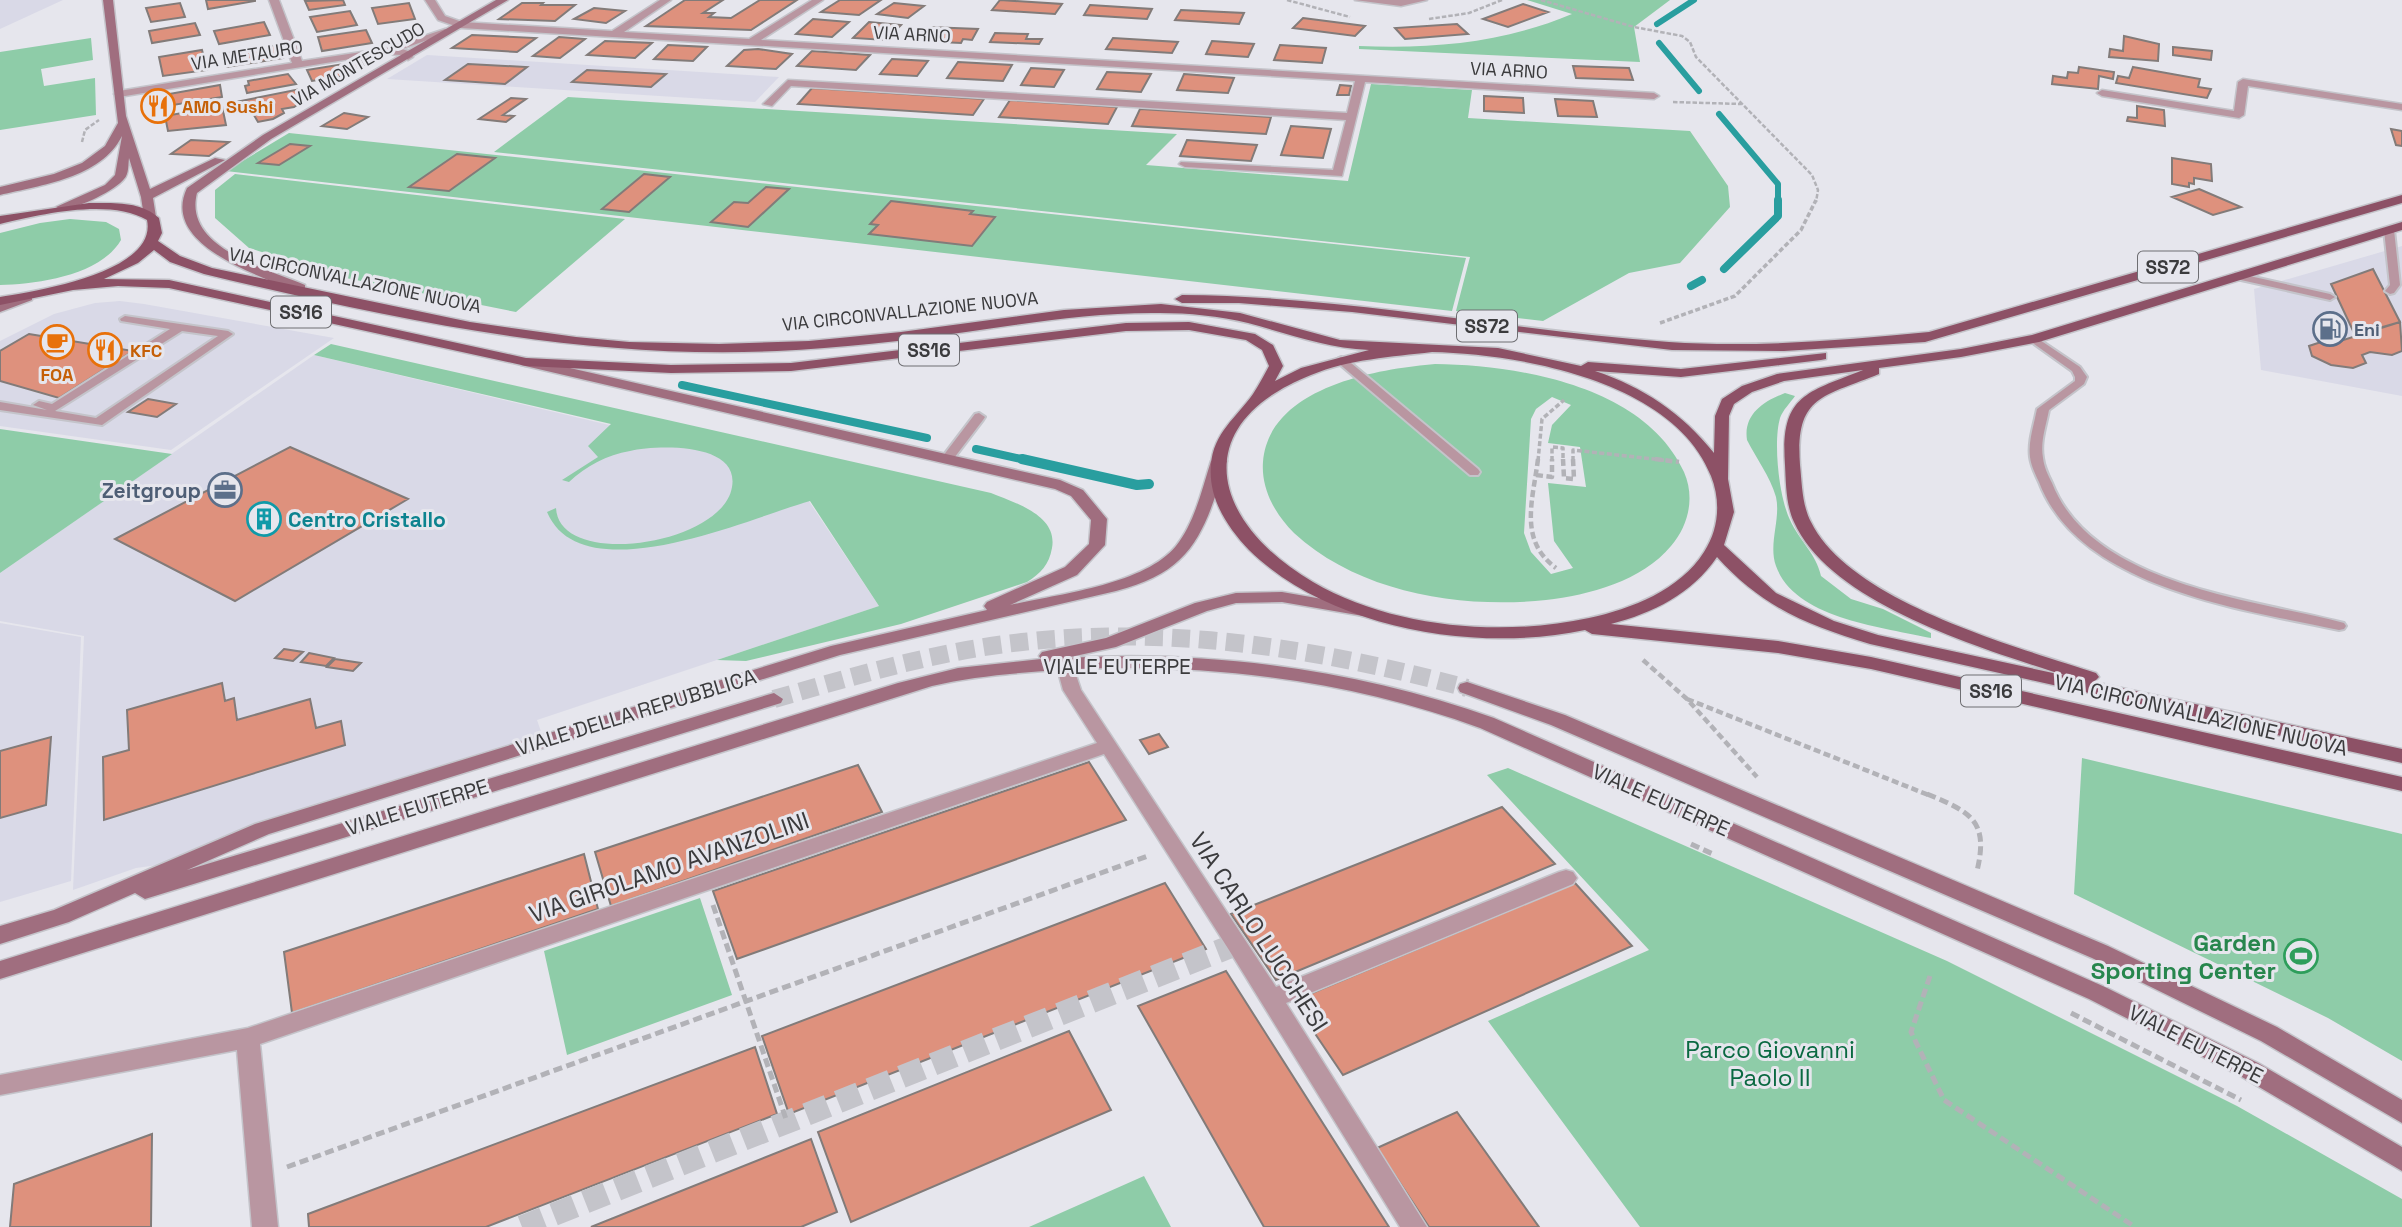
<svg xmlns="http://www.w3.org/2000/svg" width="2402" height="1227" font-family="'Space Grotesk',sans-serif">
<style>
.built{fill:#d9d9e7}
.green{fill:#8ecca8;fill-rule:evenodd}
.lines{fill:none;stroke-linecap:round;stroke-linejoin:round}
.stream-far2{stroke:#299e9f;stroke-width:6}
.stream-far1{stroke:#299e9f;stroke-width:8}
.stream{stroke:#299e9f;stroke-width:10}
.building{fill:#de917d;stroke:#827b79;stroke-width:2}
.street-tunnel{stroke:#c4c4ca;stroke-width:23;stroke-dasharray:23 11;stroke-linecap:butt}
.secondary-tunnel{stroke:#c4c4ca;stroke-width:18;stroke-dasharray:18 9;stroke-linecap:butt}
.lane-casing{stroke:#c4c4ca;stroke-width:4}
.street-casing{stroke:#c4c4ca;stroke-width:3}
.secondary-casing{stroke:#c4c4ca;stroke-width:3}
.primary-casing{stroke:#c4c4ca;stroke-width:3}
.path-far3{stroke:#b2b2b7;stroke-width:2.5;stroke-dasharray:4.5 2;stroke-linecap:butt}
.path-far2{stroke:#b2b2b7;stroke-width:3.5;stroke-dasharray:5 2.5;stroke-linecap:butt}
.path-far1{stroke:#b2b2b7;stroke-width:4.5;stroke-dasharray:7 3.5;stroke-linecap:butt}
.path{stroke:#b2b2b7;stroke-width:5;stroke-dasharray:9 4.5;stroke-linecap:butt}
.lane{fill:#b996a1;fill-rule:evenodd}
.street{fill:#b996a1;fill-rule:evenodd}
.secondary{fill:#a06e7f;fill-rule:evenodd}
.primary{fill:#8d5166;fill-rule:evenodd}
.labels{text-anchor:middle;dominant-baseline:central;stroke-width:6;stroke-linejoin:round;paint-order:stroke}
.far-street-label{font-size:18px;fill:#3b3b3d;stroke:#e6e6ed}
.far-food-label{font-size:18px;font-weight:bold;fill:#c56008;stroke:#e6e6ed;text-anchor:start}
.far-service-label{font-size:18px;font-weight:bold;fill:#4e5e75;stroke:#e6e6ed;text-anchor:start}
.shield{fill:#e6e6ed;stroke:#6e6e72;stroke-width:2}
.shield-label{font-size:19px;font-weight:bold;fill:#3b3b3d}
.service-label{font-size:21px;font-weight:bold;fill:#4e5e75;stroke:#e6e6ed;text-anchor:end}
.culture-label{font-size:21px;font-weight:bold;fill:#0d838f;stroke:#e6e6ed;text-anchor:start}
.street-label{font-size:21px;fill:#3b3b3d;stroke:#e6e6ed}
.near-street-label{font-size:24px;fill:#3b3b3d;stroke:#e6e6ed}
.near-leisure-label{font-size:24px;font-weight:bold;fill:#27864d;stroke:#e6e6ed;text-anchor:end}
.near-park-label{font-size:24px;fill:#0a6941;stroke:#e6e6ed}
</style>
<rect width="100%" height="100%" fill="#e6e6ed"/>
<path class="built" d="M0,0H63L0,29Z
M427,55L779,77L755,102L387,79Z
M2402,246V396L2261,370L2254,289Z
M120,301L144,304L334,338L171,450L0,426V341L54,314L95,303Z
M314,355L786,467L879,606L537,720L546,746L158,865L136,868L73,890L84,636L0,621V573Z
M0,623L81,637L71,881L0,902Z"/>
<path class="green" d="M1527,0H1670L1634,27L1640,62L1359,49V46C1434,49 1503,43 1572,14Z
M91,38L93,60L41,69L44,86L95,78L96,115L0,130V52Z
M1371,84L1472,90L1468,118L1690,131L1728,186L1730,207L1680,263L1629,273L1543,321L1456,311L1470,257L494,152L568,97L1177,134L1146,165L1348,181Z
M289,133L1466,258L1452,311L226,171Z
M235,174L625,219L516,312L336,276L249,248L215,218V190Z
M70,219L106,222L119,229L121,240C100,276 37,284 0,285V233L40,223Z
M331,344L991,493C1015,503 1058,515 1052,548C1049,565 1041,573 1027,582L901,624L746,661L717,660L879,606L810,501C752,517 582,595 547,512L556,508C559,570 723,545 732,487C740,442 657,445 630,451C607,455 586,466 569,482L562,480L598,457L588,446L611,424L314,355Z
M1435,364C1519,365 1645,386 1684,472C1695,497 1689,525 1671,546C1642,581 1589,595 1546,600C1461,609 1359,593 1294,533C1275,514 1261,489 1263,462C1269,387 1377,369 1435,364ZM1552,397L1571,405L1552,425L1548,443L1580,447L1586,487L1548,483L1554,541L1573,568L1551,574L1531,552L1524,533L1531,419L1536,409Z
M1785,393L1795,396C1790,403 1783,410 1780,418C1773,443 1779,497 1790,520C1800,542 1816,553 1821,576L1851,599L1883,609L1931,633V638C1883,627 1795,619 1776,566C1768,544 1781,519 1776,497C1770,476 1756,458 1747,440C1743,414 1764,401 1785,393Z
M0,429L172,454L0,573Z
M2082,758L2402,834V1061L2328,1018L2074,894Z
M1508,768L1947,961L2237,1106L2402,1199V1227H1640L1488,1021L1649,950L1487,775Z
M700,898L732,995L567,1055L544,951Z
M1144,1176L1171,1227H1029Z"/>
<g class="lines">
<path class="stream-far2" d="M1657,24L1694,0
M1659,43L1699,91
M1719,114L1778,184V202"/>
<path class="stream-far1" d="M1724,269L1778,216V200
M1691,286L1702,280
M682,385L927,438
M976,449L1030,461"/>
<path class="stream" d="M1022,459L1137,485L1149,484"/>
</g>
<path class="building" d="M206,0H255V1L208,9Z
M343,0L345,5L309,10L305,1Z
M685,0H723L703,13H714L709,17L731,18L760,0H797L751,30L646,26Z
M840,0H881L859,15L821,12Z
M1000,0L1062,4L1055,14L992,10Z
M180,3L185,17L151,22L146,8Z
M409,3L415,19L378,24L372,8Z
M522,3H543L541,5H575L555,21L499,19Z
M894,3L924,6L908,18L877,14Z
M1523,4L1548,12L1508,27L1483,19Z
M1090,5L1152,9L1147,19L1084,15Z
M594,8L625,11L606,23L574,19Z
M1181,10L1244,13L1239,24L1175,20Z
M350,11L357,25L317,32L310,17Z
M1303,18L1365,26L1355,36L1293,28Z
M813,19L849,22L832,37L796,34Z
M264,22L270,35L219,44L214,31Z
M869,22L901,25L886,40L853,38Z
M195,23L200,35L152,43L149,31Z
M1457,24L1468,34L1405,39L1395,28Z
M928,27L978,29L972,40L963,39L961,43L919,41Z
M366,30L372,43L322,51L318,37Z
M995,33L1028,34L1026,39H1042L1039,44L990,42Z
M472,35L536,38L517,52L452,48Z
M2124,36L2159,44L2158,61L2109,57L2110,49L2123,51Z
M559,37L585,39L560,58L533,56Z
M1113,38L1178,42L1172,53L1106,49Z
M605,41L652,43L635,58L587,55Z
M1212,41L1254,44L1248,57L1206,54Z
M278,45L283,58L227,67L222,54Z
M668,45L707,47L693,61L654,59Z
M1280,45L1326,48L1322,63L1274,60Z
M2173,47L2212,51L2211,60L2173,55Z
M758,49L792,54L776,69L727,66L744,50Z
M202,50L207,70L163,76L159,57Z
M812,51L870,55L856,70L797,66Z
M892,59L928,61L917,76L880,74Z
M362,61L364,65L342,73L344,76L312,81L307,70Z
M958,62L1012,65L1003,81L947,78Z
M468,64L527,67L505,84L445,80Z
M1573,66L1629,68L1633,80L1576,78Z
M2079,67L2114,72L2113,79L2099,76L2098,89L2052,84L2053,76L2067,78L2068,72L2078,73Z
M2133,67L2200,79L2198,87L2211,89L2207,98L2116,83L2118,76L2129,78Z
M1031,68L1064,70L1054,87L1021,85Z
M587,70L666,74L651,87L572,82Z
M1107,72L1151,74L1141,92L1097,89Z
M288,74L296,84L247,93L245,86L249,85L248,81Z
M1184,74L1234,78L1228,93L1177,90Z
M220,85L222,97L167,106L165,101L170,100L169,94Z
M1340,85L1351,86L1349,95H1337Z
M812,88L984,99L973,115L798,104Z
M300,89L306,99L294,107L282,109L284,113L273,119L258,122L248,105L234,108L231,103Z
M1484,96L1523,98L1524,113L1484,111Z
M511,98L526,99L503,115L514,116L506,122L479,119Z
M1555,99L1593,101L1597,117L1558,116Z
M1010,100L1117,107L1108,124L999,117Z
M222,106L226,125L168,131L165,116Z
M2137,106L2164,110L2165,126L2127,121L2128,117L2137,118Z
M1140,109L1271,117L1266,134L1132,126Z
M344,113L368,117L347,129L322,126Z
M1291,126L1331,129L1323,158L1281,155Z
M2391,129L2402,131V146L2396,145Z
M191,140L229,142L209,156L171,154Z
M1187,140L1257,145L1251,161L1180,156Z
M290,144L310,146L279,165L258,163Z
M457,154L495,158L449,191L409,187Z
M2172,158L2211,164L2212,181L2194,178V184L2189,183V187L2172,184Z
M644,174L670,177L629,212L602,209Z
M766,187L789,189L748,227L711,222L734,202L748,203Z
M2199,189L2241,207L2213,215L2172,197Z
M891,201L973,211L970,214L995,217L972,246L869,234L878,225L870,224Z
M2373,269L2400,322L2355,335L2331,284Z
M2400,322L2402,351L2392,355L2370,352L2362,355L2366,363L2353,368L2331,365L2312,356L2309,346L2321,342L2334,343Z
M29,334L133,351L59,398L0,381V351Z
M148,399L176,404L157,417L128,412Z
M290,447L408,499L235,601L115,539Z
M284,649L303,652L293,661L275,658Z
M309,653L334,658L326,666L301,662Z
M335,659L361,663L353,671L327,667Z
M222,683L225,701L234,698L237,720L310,699L316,728L341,721L345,745L104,820L103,757L129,750L127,710Z
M1159,734L1168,747L1149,754L1140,740Z
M51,737L46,805L0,818V751Z
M1089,762L1126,820L737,959L713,891Z
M858,765L882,812L611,906L595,852Z
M1502,807L1555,864L1276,980L1231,914Z
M584,854L598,909L292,1013L284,952Z
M1165,883L1206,949L789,1114L762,1036Z
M1575,883L1632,946L1343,1075L1293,1001Z
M1226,971L1389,1227H1264L1138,1006Z
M1069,1031L1111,1110L851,1222L818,1132Z
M755,1047L777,1114L486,1227H309L308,1214Z
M1457,1112L1539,1227H1429L1377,1148Z
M152,1134L151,1227H10L14,1184Z
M811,1139L837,1212L801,1227H591Z"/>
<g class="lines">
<path class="street-tunnel" d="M522,1227L1237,944"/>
<path class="secondary-tunnel" d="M774,699C855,676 937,651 1022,642C1173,625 1321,649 1467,688"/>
<g class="lane-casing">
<path id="lane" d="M2389,227L2394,230L2400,285L2394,293L2390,294L2385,291L2390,285L2384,230Z
M2236,273L2330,294L2335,297L2330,300L2232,278L2231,276Z
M125,316L228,331L233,334L102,425L0,410V402L47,410L33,405L39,401L52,404L170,329L121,321L120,319ZM182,331L218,336L96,418L55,411Z
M2034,336L2080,367L2087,377L2084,384L2049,410C2046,426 2040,442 2043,458C2044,467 2048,475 2052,483C2092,585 2252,599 2344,623L2346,626L2344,629L2339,630C2241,609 2079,588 2039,482C2035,474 2031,465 2030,457C2028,441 2034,425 2037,409L2075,381V377L2072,371L2030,341L2028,339Z
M1341,357L1345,358L1478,469L1480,472L1478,475H1470L1337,362L1335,360Z
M979,413L985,417L983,420L951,462H943L941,459L943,456L975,414Z"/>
</g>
<g class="street-casing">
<path id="street" d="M269,0H279L302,61L388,48L445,29L453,31L402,49L411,52L413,57L408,60L402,55L381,54L119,97L114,94L119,91L292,63Z
M425,0H435L445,16L462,22L612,31L660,0H671L624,32L749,39L812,0H823L761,40L1654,93L1659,96L1654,99L1365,82L1342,176L1185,167L1179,164L1181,162L1333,170L1346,120L791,86L772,106L763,104L788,80L1347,113L1355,81L461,28L438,20Z
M1355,0H1427L1401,6Z
M2243,79L2402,104V110L2248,86L2244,115L2239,118L2102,96L2097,93L2102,90L2234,111L2238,82Z
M1065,658L1071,660L1081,690L1276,987L1559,872L1566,870L1573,872L1577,878L1573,884L1286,1003L1427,1227H1400L1229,950L1104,754L260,1044L278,1227H252L237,1050L0,1095V1075L248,1028L1097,743L1063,690L1056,664Z"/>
</g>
<g class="secondary-casing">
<path id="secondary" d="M103,0H113L126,116L150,189L215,158L225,160L153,198L156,217L150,221L144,217L141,197L129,158C128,165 129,174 124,179C115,191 67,215 56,207L105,185L115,175L122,136C101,178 41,185 0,195V187L54,174L82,163L105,146L118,123Z
M496,0H508L271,139L197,193C183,248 266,268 305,285V291H295C259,275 160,245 187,188L263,135Z
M27,293L32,294V300L0,312V303Z
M526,358L1060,480L1083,490L1107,519L1105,545L1077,575L1010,605C1058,594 1144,585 1176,546C1195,522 1202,489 1211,461L1219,456L1227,461C1204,531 1195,571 1116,591L840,655L269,834L187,870L767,695L774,693L783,699L781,703L145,899L135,893L69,922L0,944V926L54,910L255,824L831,646L987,610L984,606L987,602L1065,567L1089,544L1091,520L1071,496L1055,489L521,365L519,362Z
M1282,592L1363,606L1372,611L1363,616L1282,602L1236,603L1207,611L1116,647L1066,658C1210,650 1358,669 1494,718L2105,987L2258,1063L2402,1147V1171L2242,1077L2089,999L1480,728C1347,679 1201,662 1059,670C1017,673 974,676 932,686L0,979V961L898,683L958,668L1041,659L1039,656L1042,652L1106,638L1195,603L1236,593Z
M1467,682L1565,715L2108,946L2277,1027L2402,1100V1123L2261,1041L2092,958L1551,725L1460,692L1458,688L1460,684Z"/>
</g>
<g class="primary-casing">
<path id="primary" d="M2402,195V203L1925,342L1784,351L1672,350L1352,312L1239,303H1182L1175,299L1182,295C1346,296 1506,330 1669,342C1756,348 1843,340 1929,332Z
M89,203C113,203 141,201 159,218L162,233L158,241L180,256L212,268L470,322L576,337L629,342L719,344L809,341L901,332L1064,310L1161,304L1240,313L1340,340L1498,348L1581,366L1588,362L1681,369L1826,353V359L1821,360L1681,377L1595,371C1643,387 1682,413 1714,453L1715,416L1722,399L1742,386L1777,374L1961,349L2032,335L2402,222V230L2039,342L1961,357L1879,368V374C1823,397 1795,395 1800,465C1802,484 1802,505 1811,522C1850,602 2017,647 2096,673L2099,677L2094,682L2402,749V763L1870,644C1807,625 1762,607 1717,557C1692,594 1653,613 1611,624L1778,641L1871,657L2402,777V791L1871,669L1778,653L1592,634L1585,630C1477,653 1330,629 1249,550C1227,527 1208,498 1211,465C1213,433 1237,417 1253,394C1259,385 1264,375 1269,366L1262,350L1246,340L1189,330L1126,331L791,371L671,373L526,366L169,288L118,286L73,290L0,305V297C37,291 158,272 147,220C110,198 41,214 0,224V216ZM154,250L170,262L204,274C392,319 583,360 777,351C840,348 903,341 966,332C1030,323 1095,312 1160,313C1189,313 1219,316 1248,323C1289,334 1326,348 1369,350L1301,368L1275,381L1283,366L1273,345L1255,334L1189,322L1126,323L791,363L671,365L526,358L169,280L104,279L138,263ZM1432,352C1520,354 1674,381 1711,476C1721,501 1719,529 1704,552C1680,590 1631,609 1589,618C1501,637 1392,628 1313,582C1212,523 1185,425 1311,375C1350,359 1391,357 1432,352ZM1863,370C1806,393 1780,395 1785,465C1786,484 1786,505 1794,522C1831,605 1987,650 2067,676L1878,635L1834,621L1776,593L1724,545L1734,512L1728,479L1729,416L1734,404L1752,392L1784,381Z"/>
</g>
<path class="path-far3" d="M1287,0L1350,17
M1541,0L1634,27L1682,36L1690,42L1696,57L1812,175L1818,190L1816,202
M1429,19L1469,13L1502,0
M1673,102L1741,104
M82,142L85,130L99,120"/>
<path class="path-far2" d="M1660,323L1735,296L1801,230L1816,200
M1538,461L1542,419L1564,400
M1552,461V447L1563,448V461
M1573,461V450L1671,461"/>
<path class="path-far1" d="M1538,459C1533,500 1518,540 1556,568
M1563,459L1564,478L1574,479L1573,459
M1655,459L1679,462
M1536,475L1552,477V459
M1643,660L1687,699L1757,777
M1687,699L1931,796"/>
<path class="path" d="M1927,794C1971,812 1989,821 1977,871
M1691,844L1715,855
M713,905L787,1122
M1930,976L1911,1032L1944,1100L2135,1227
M2071,1013L2241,1100
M287,1167L1148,856"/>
<use href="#lane" class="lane"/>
<use href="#street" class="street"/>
<use href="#secondary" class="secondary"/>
<use href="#primary" class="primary"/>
</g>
<defs>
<g id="restaurant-ring" transform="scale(1.75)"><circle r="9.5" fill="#e6e6ed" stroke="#e8710a" stroke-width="1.5"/><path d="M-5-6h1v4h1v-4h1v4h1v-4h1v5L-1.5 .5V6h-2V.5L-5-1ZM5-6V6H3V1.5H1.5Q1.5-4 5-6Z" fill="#e8710a"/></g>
<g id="fuel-ring" transform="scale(1.75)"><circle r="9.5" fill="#e6e6ed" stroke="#5c6f8a" stroke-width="1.5"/><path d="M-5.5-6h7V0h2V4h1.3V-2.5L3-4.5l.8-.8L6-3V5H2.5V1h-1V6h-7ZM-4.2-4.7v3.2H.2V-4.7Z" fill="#5c6f8a"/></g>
<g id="cafe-ring" transform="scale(1.75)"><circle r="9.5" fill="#e6e6ed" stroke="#e8710a" stroke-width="1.5"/><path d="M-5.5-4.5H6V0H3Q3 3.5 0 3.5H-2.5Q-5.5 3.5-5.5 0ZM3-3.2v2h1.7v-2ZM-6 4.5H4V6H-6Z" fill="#e8710a"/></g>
<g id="office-ring" transform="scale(1.75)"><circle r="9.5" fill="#e6e6ed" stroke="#5c6f8a" stroke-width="1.5"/><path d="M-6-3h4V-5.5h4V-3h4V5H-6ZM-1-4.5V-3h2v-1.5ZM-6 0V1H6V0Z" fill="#5c6f8a"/></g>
<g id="building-ring" transform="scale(1.75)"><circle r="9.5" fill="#e6e6ed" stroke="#0f9aa8" stroke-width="1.5"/><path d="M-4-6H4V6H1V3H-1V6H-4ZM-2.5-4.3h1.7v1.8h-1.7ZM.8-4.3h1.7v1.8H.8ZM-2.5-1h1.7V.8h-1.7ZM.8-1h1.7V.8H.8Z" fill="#0f9aa8"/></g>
<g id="stadium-ring" transform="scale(1.75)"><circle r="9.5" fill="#e6e6ed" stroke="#2e9e5b" stroke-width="1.5"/><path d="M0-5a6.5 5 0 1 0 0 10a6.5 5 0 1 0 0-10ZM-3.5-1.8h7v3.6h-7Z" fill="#2e9e5b"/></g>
</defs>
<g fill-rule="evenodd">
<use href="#restaurant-ring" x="158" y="106"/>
<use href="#fuel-ring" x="2330" y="329"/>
<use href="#cafe-ring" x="57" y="342"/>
<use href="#restaurant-ring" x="105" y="350"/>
<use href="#office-ring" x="225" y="490"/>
<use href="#building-ring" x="264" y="519"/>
<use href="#stadium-ring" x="2301" y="956"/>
</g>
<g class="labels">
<g class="far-street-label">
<text transform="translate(912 34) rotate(3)">VIA ARNO</text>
<text transform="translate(247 55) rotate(-9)">VIA METAURO</text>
<text transform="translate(358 64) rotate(-30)">VIA MONTESCUDO</text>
<text transform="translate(1509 70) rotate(3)">VIA ARNO</text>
<text transform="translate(355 280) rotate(12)">VIA CIRCONVALLAZIONE NUOVA</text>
<text transform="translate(910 311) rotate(-6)">VIA CIRCONVALLAZIONE NUOVA</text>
</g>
<g class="far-food-label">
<text x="182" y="106">AMO Sushi</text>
<text x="130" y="350">KFC</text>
<text x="57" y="374" text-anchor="middle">FOA</text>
</g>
<g class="far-service-label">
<text x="2354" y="329">Eni</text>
</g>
<g class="shield">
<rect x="2138" y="251.5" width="60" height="31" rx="5"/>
<rect x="271" y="296.5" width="60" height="31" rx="5"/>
<rect x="1457" y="310.5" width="60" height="31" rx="5"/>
<rect x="899" y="334.5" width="60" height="31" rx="5"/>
<rect x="1961" y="675.5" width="60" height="31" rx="5"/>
</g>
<g class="shield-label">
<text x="2168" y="267">SS72</text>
<text x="301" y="312">SS16</text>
<text x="1487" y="326">SS72</text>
<text x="929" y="350">SS16</text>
<text x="1991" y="691">SS16</text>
</g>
<g class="service-label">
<text x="201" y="490">Zeitgroup</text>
</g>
<g class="culture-label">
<text x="288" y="519">Centro Cristallo</text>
</g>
<g class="street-label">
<text x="1117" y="666">VIALE EUTERPE</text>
<text transform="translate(636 712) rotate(-17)">VIALE DELLA REPUBBLICA</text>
<text transform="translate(2201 715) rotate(13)">VIA CIRCONVALLAZIONE NUOVA</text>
<text transform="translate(1661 800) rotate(24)">VIALE EUTERPE</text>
<text transform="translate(417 807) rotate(-17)">VIALE EUTERPE</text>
<text transform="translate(2196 1044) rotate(27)">VIALE EUTERPE</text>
</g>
<g class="near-street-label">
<text transform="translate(669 867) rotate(-19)">VIA GIROLAMO AVANZOLINI</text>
<text transform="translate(1259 932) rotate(57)">VIA CARLO LUCCHESI</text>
</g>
<g class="near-leisure-label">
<text x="2276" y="942">Garden<tspan x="2276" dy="28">Sporting Center</tspan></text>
</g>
<g class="near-park-label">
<text x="1770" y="1049">Parco Giovanni<tspan x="1770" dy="28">Paolo II</tspan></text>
</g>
</g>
</svg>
